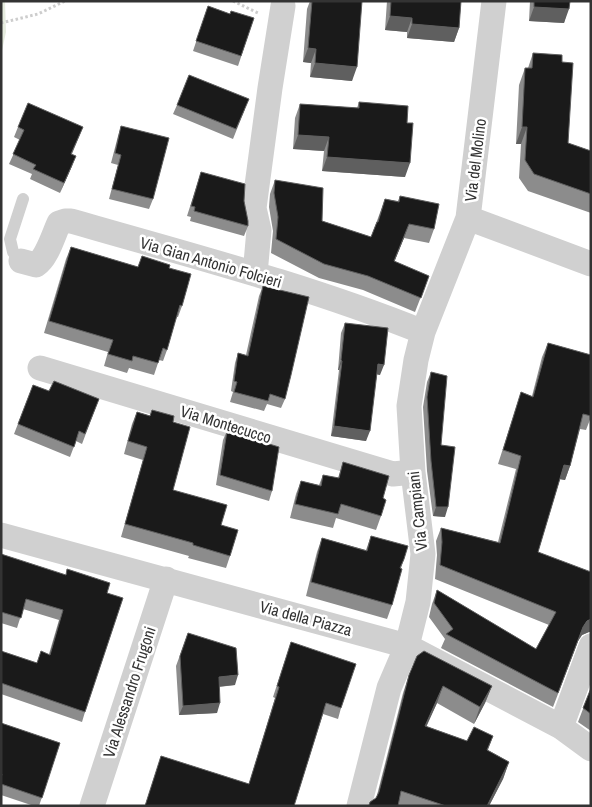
<svg xmlns="http://www.w3.org/2000/svg" width="592" height="807" font-family="'Archivo Narrow',sans-serif">
<style>
.green{fill:#e6ecdf}
.lines{fill:none;stroke-linecap:round;stroke-linejoin:round}
.path{stroke:#cdcdcd;stroke-width:3;stroke-dasharray:2.5 2.5;stroke-linecap:butt}
.service{stroke:#d0d0d0;stroke-width:12}
.minor{stroke:#d0d0d0;stroke-width:25}
.wall{fill:#8c8c8c}
.shaded-wall{fill:#5f5f5f}
.building{fill:#1a1a1a;stroke:#5f5f5f}
.labels{text-anchor:middle;dominant-baseline:central;stroke-width:5;stroke-linejoin:round;paint-order:stroke}
.street-label{font-size:16px;fill:#333;stroke:#fff}
</style>
<rect width="100%" height="100%" fill="#fff"/>
<path class="green" d="M1,1H5L6,32L1,55Z"/>
<g class="lines">
<path class="path" d="M233,1L258,13
M1,23L38,14L65,1"/>
<path class="service" d="M21,261L13,252L10,239L23,199"/>
<path class="minor" d="M494,1L468,218L591,264
M21,261L36,265C47,258 53,236 59,223L65,221H71C189,255 309,286 423,332
M255,274L259,230L254,208L270,88L283,6
M40,368L393,474L413,472
M1,535L407,646L561,727L591,749
M561,727L591,646
M92,806L166,579
M359,806L389,688L407,646L418,602L423,554L413,472L409,406L416,360L423,332L468,218"/>
</g>
<path class="wall" d="M310,1H362L352,81L310,77L311,63L303,62L307,9Z
M387,1H461L459,28L454,42L407,38V32L385,30Z
M530,1H570L564,23L529,21Z
M208,6L230,14L254,18L238,66L193,51Z
M533,53L562,62L568,143L591,151V213L528,191L519,178L521,144H516L519,85L525,68H528Z
M359,102L407,123L405,177L322,171L324,151L293,149L295,118L300,104L357,108Z
M177,105L245,109L233,139L173,114Z
M121,126L153,199L149,209L109,199L118,165L111,163L118,136Z
M18,127H83L72,154V166L60,193L30,179L32,174L9,164L20,140L14,137Z
M201,172L244,201L248,226L244,236L190,221L191,217L187,216Z
M275,180L322,221L371,237L385,199L398,201L400,196L434,229L429,243L404,238L394,262L429,276L415,312L363,290L319,278L271,253L273,231L269,207L270,194Z
M71,247L138,267L142,256L169,268L182,306L178,317H176L167,350L163,361L159,360L154,375L129,368L127,373L104,366L108,352L44,333L66,259Z
M263,286L285,399L281,408L267,404L264,411L230,402L233,392L231,391L235,363L238,353L246,355L259,296Z
M345,323L380,375L377,374L366,441L331,436L339,370H338L341,333Z
M548,343L591,355V417L586,430L580,429L570,466L565,480L560,479L538,552L589,632L582,635L578,641L553,707L441,648L445,639L429,617L432,604L437,590L536,649L549,625L435,579L437,555L436,541L441,528L498,542L516,469L498,464L521,392L532,396L542,357Z
M431,372L441,445L445,517L433,516L427,471L423,407L427,382Z
M33,385L49,391L99,399L82,444L76,441L70,457L14,434Z
M137,412L173,422V490L221,525L230,556L226,568L188,558L189,556L121,537L143,460L124,454L132,424Z
M227,431L272,491L269,501L216,485L223,440Z
M343,462L383,498L381,516L376,530L336,518L333,528L290,518L296,494L301,481L319,485L323,475L338,478Z
M371,536L404,559L401,568L392,605L387,619L306,596L317,552L322,538L366,550Z
M1,554L107,593L85,712L82,722L1,694V651L36,663L49,654L59,620L23,609L17,628L1,623Z
M188,633L235,685L219,687L217,713L179,715L176,666Z
M291,642L341,708L338,719L323,714L294,806H145L161,756L249,784L275,698L273,697Z
M409,675L492,686L485,703L474,724L437,703L426,726L467,741L493,736L488,750L509,762L503,779L489,806H368L370,802L376,799L403,693Z
M591,688V731L578,722Z
M1,723L60,743L39,806H34L1,795Z"/>
<path class="shaded-wall" d="M534,7L569,9L564,23L529,21Z
M390,16L412,18L407,32L385,30Z
M412,24L459,28L454,42L407,38Z
M308,48L316,49L311,63L303,62Z
M315,63L357,67L352,81L310,77Z
M522,127H527L521,144H516Z
M298,135L329,137L324,151L293,149Z
M76,156L72,166L60,193L64,183Z
M327,157L410,163L405,177L322,171Z
M409,224L404,238L389,275L394,261Z
M341,360L342,361L339,370H338Z
M378,364L384,365L380,375L375,374Z
M334,426L370,431L366,441L331,436Z
M564,465L570,466L565,480L559,479Z
M436,507H448L445,517L433,516Z
M591,619V632H589L582,635L578,641L553,707L583,627L587,621Z
M238,675L235,685L215,687L219,677Z
M443,686L437,703L419,743L425,726Z
M492,686L485,703L474,724L480,707Z
M220,703L217,713L179,715L183,706Z
M509,762L503,779L489,806H487Z"/>
<path class="building" d="M312,1H362L357,67L315,63L316,49L308,48Z
M391,1H461L459,28L412,24V18L390,16Z
M534,1H570L569,9L534,7Z
M208,6L230,14L231,11L254,18L241,56L196,41Z
M533,53L562,55V62L573,63L568,143L591,151V194L534,174L525,160L527,127H522L525,68H532Z
M189,75L249,99L236,129L177,105Z
M359,102L408,106L407,123H413L410,163L327,157L329,137L298,135L300,104L359,108Z
M28,103L83,127L71,154L76,156L64,183L33,169L36,165L13,154L24,130L18,127Z
M121,126L169,138L153,199L112,189L121,155L115,153Z
M201,172L245,184L244,201L248,221V226L194,211L195,207L191,206Z
M275,180L323,188L322,221L371,237L377,222H378L385,199L399,202L400,196L439,204L434,229L409,224L394,261L429,276L421,298L368,276L324,264L276,239L278,217L274,193Z
M71,247L138,267L142,256L170,265L169,268L191,274L182,306L180,305L167,350L163,348L158,363L133,356L132,361L108,354L113,340L49,321Z
M263,286L309,297L291,375L285,399L270,394L268,401L234,392L237,382L234,381L238,353L248,356Z
M345,323L388,328L384,365L378,364L370,431L334,426L342,361L341,360Z
M548,343L591,355V416L583,414L570,466L564,465L538,552L591,572V619L587,621L583,627L558,693L446,634L453,629L434,603L437,590L536,649L556,612L440,565L442,542L441,528L500,543L521,456L503,450L521,392L533,397Z
M431,372L447,376L441,445L455,447L448,507H436L431,461L427,397Z
M54,381L99,399L85,434L79,431L74,447L18,424L33,385L49,391Z
M152,410L174,416L173,422L190,427L173,490L227,505L221,525L238,530L230,556L193,545V543L125,524L147,447L128,441L137,412L150,416Z
M227,431L279,447L272,491L220,475Z
M343,462L389,476L383,498L386,500L381,516L341,504L338,514L295,504L301,481L321,486L323,475L339,478Z
M371,536L408,546L404,559L400,568L402,569L392,605L311,582L322,538L367,551Z
M1,554L66,575L67,569L110,583L107,593L123,598L85,712L1,683V651L37,663L41,651L50,655L63,610L26,599L21,618L1,612Z
M188,633L236,648L238,675L219,677L220,703L183,706L180,656Z
M291,642L356,664L341,708L326,703L294,806H145L161,756L249,784L279,687L277,686Z
M424,651L492,686L480,707L443,686L425,726L467,741L474,727L493,736L487,750L509,762L487,806H446L401,791L398,806H369L370,802L376,798L379,792L409,675L417,656Z
M591,688V714L583,708Z
M1,723L60,743L42,798L1,784V778L2,774H1Z"/>
<g class="labels">
<g class="street-label">
<text transform="translate(475 160) rotate(-83)">Via del Molino</text>
<text transform="translate(211 262) rotate(16)">Via Gian Antonio Folcieri</text>
<text transform="translate(226 424) rotate(17)">Via Montecucco</text>
<text transform="translate(417 511) rotate(-96)">Via Campiani</text>
<text transform="translate(306 618) rotate(15)">Via della Piazza</text>
<text transform="translate(129 692) rotate(-72)">Via Alessandro Frugoni</text>
</g>
</g>
<rect width="592" height="807" fill="none" stroke="#333333" stroke-width="5"/>
</svg>
